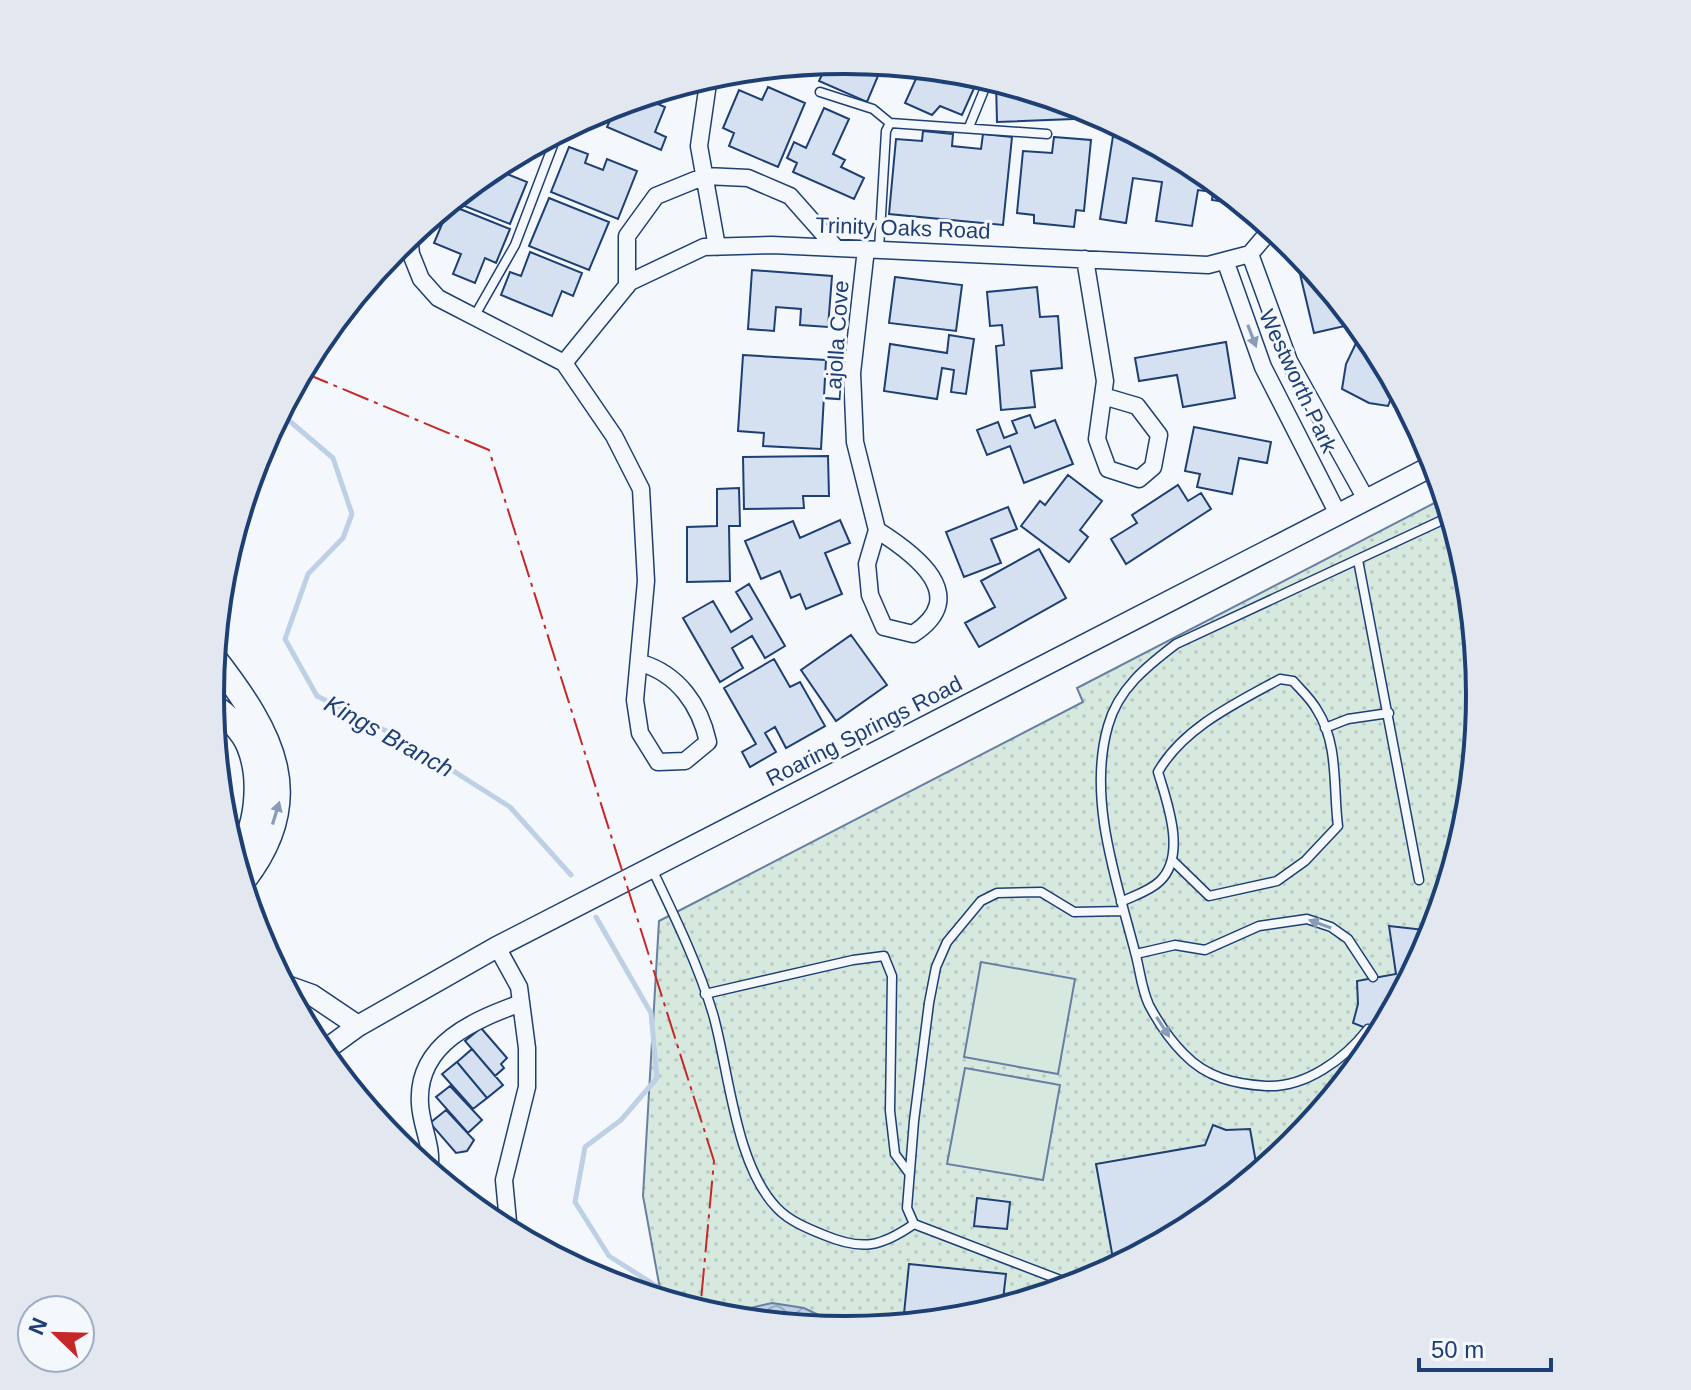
<svg xmlns="http://www.w3.org/2000/svg" width="1691" height="1390" font-family="Arial,sans-serif">
<style>
.grass{fill:url(#grass-dots);stroke:#687fa3;stroke-width:2}
.pitch{fill:#d7e8df;stroke:#687fa3;stroke-width:2}
.water{fill:url(#water-waves);stroke:#687fa3;stroke-width:2}
.lines{fill:none;stroke-linecap:round;stroke-linejoin:round}
.stream{stroke:#bed0e5;stroke-width:5}
.building{fill:#d5e0f0;stroke:#1d3f73;stroke-width:2}
.service-casing{stroke:#1d3f73;stroke-width:11}
.minor-casing{stroke:#1d3f73;stroke-width:19}
.tertiary-casing{stroke:#1d3f73;stroke-width:23}
.primary-casing{stroke:#1d3f73;stroke-width:27}
.service{stroke:#f4f7fb;stroke-width:8}
.minor{stroke:#f4f7fb;stroke-width:16}
.tertiary{stroke:#f4f7fb;stroke-width:20}
.primary{stroke:#f4f7fb;stroke-width:24}
.power{stroke:#c62828;stroke-width:2;stroke-dasharray:28 6 4 6;stroke-linecap:butt}
.oneway{fill:#889bb7}
.labels{text-anchor:middle;dominant-baseline:central;stroke-width:6;stroke-linejoin:round;paint-order:stroke}
.street-label{font-size:22px;fill:#1d3f73;stroke:#f4f7fb}
.water-label{font-size:24px;font-style:italic;fill:#1d3f73;stroke:#f4f7fb}
.rim{fill:none;stroke:#1d3f73;stroke-width:4}
</style>
<defs>
<pattern id="grass-dots" width="8" height="8" patternUnits="userSpaceOnUse" patternTransform="scale(2)"><rect width="8" height="8" fill="#d7e8df"/><path d="M2 2h.1M6 6h.1" fill="none" stroke="#b8c8c3" stroke-width="1.8" stroke-linecap="round"/></pattern>
<pattern id="water-waves" width="16" height="10" patternUnits="userSpaceOnUse" patternTransform="scale(2)"><rect width="16" height="10" fill="#bed0e5"/><path d="M0 5q4-4 8 0t8 0" fill="none" stroke="#9aaabe"/></pattern>
</defs>
<rect width="100%" height="100%" fill="#f4f7fb"/>
<path class="grass" d="M1446,497C1465,561 1480,627 1480,695C1481,757 1468,821 1450,879C1444,899 1440,920 1432,939C1313,1214 1016,1374 722,1318C702,1314 681,1306 662,1300L643,1196L659,921L1083,702L1077,688Z"/>
<path class="pitch" d="M981,962L1075,979L1058,1074L964,1057Z
M965,1068L1060,1085L1043,1180L947,1164Z"/>
<path class="water" d="M772,1303L804,1308L850,1330L744,1320L750,1308Z"/>
<g class="lines">
<path class="stream" d="M276,419L286,418L333,458L352,514L343,538L308,574L285,639L317,696L406,741L510,807L571,875
M596,917L651,1013L657,1078L621,1120L585,1147L575,1202L609,1256L691,1308"/>
</g>
<path class="building" d="M846,60L883,64L867,102L819,81L828,62Z
M950,70L980,75L962,115L940,106L932,115L905,103L919,72L944,83Z
M996,82L1073,104V119L997,122Z
M768,87L805,103L778,167L729,146L734,133L723,128L739,90L762,100Z
M641,97L665,107L655,132L666,137L661,150L607,127L613,114L601,109Z
M824,108L849,119L833,154L845,160L841,167L864,178L854,199L793,172L797,163L787,158L794,142L806,148Z
M923,131L953,134L952,146L981,149L983,134L1012,137L1003,225L889,214L896,139L922,141Z
M1113,136L1151,141L1149,151L1170,152L1199,167L1238,200V204L1212,200L1213,192L1198,190L1192,226L1156,221L1162,182L1133,178L1126,223L1100,219Z
M1054,137L1091,140L1084,211L1076,210L1074,227L1034,223V215L1017,213L1023,151L1052,153Z
M535,145L528,162L517,158L511,171L496,165Z
M569,147L588,154L585,163L603,170L607,159L637,171L618,219L551,192Z
M492,168L527,182L510,224L452,201Z
M549,198L609,222L589,270L529,246Z
M450,205L510,229L496,263L485,258L475,283L453,274L461,254L434,243Z
M530,252L582,273L573,296L562,291L552,316L501,295L510,272L521,276Z
M1303,256L1324,285L1358,323L1314,333L1296,257Z
M752,270L832,276L828,327L800,325L801,309L776,307L774,331L748,329Z
M895,277L962,285L956,331L889,323Z
M1037,287L1040,317L1058,316L1062,368L1031,371L1035,407L1001,410L996,346L1004,345L1002,325L990,326L987,292Z
M949,335L974,339L966,394L951,392L954,370L942,368L937,399L884,391L890,344L947,353Z
M1358,339L1374,343L1403,398L1392,396L1388,406L1369,403L1342,389L1346,364Z
M1226,342L1235,398L1183,407L1177,375L1139,381L1135,358Z
M743,355L826,360L821,449L763,446L764,433L738,431Z
M1030,415L1035,428L1055,420L1073,464L1024,483L1010,446L987,455L977,430L998,422L1004,438L1017,433L1012,421Z
M1194,427L1271,442L1267,463L1239,458L1232,494L1197,487L1200,474L1185,471Z
M828,456L829,496H803L804,508L744,509L743,457Z
M1068,475L1102,501L1080,530L1088,537L1069,562L1021,526L1040,501L1045,505Z
M1178,485L1188,501L1201,493L1211,509L1126,564L1111,539L1137,523L1132,515Z
M739,488L740,526H729L730,581L687,582V527L717,526V489Z
M1008,507L1017,529L991,539L1001,563L964,577L946,532Z
M840,520L850,543L825,553L842,594L806,609L800,594L791,598L780,571L761,579L745,541L793,521L800,538Z
M1039,549L1066,598L979,647L965,623L995,607L981,581Z
M749,584L785,646L765,658L752,636L732,648L743,668L720,682L683,618L713,601L731,632L752,619L736,592Z
M851,635L887,685L836,721L801,670Z
M774,659L790,687L800,682L825,726L786,748L775,727L765,733L776,752L750,767L742,752L756,744L724,688Z
M1389,926L1434,931L1381,1034L1353,1023L1358,1004L1357,981L1396,974Z
M481,1028L507,1058L501,1064L504,1068L495,1076L465,1041Z
M472,1049L503,1085L487,1098L457,1062Z
M457,1062L487,1098L473,1109L442,1074Z
M450,1086L482,1120L468,1133L436,1097Z
M446,1110L474,1140L467,1151L456,1153L430,1123Z
M1213,1125L1226,1130L1250,1129L1258,1174L1198,1223L1141,1254L1113,1259L1096,1164L1205,1145Z
M977,1198L1010,1202L1007,1229L974,1226Z
M909,1264L1006,1274L1002,1308L954,1319L904,1314Z"/>
<g class="lines">
<g class="service-casing">
<path id="service" d="M820,92L873,109L890,123L1047,134
M969,127L989,78
M879,249L886,131L890,123
M474,317L515,245L558,132
M1358,560L1419,880
M1325,728L1348,719L1389,713
M652,869C674,915 698,964 713,1014C729,1070 735,1165 777,1208C789,1221 809,1229 824,1235C862,1251 881,1247 914,1224
M1121,902C1133,896 1150,891 1160,881C1187,855 1167,802 1158,772C1183,728 1236,703 1280,679L1293,681C1301,690 1311,699 1317,710C1339,744 1333,789 1338,826L1305,861L1277,881L1209,896L1172,860
M1136,954L1175,945L1205,950L1259,926L1307,919L1331,927L1348,939L1373,977
M705,994L853,960L884,956L892,976L890,1111L895,1154L909,1173
M1368,1029C1345,1059 1305,1088 1266,1086C1235,1084 1207,1078 1184,1054C1170,1040 1158,1022 1149,1005C1141,988 1140,969 1135,952C1117,882 1087,799 1108,726C1118,689 1147,666 1176,644L1451,516
M1076,1286L914,1224L907,1208L914,1121L929,1003L936,967L947,942L981,901L997,893L1041,892L1074,912L1123,911"/>
</g>
<g class="minor-casing">
<path id="minor" d="M709,76L699,146L717,247
M409,236L411,254L421,279L438,298L564,363L614,436L641,489L646,581L635,700L640,733L658,762L685,761L708,742C700,705 678,674 641,663
M866,249L852,373L855,442L877,530L867,564L870,595L884,627L913,634C972,596 915,554 877,530
M1250,254L1289,361L1367,501
M1085,259L1105,381L1097,439L1108,469L1139,479L1153,467L1159,435L1137,406L1103,396
M1226,263L1263,367L1338,514
M627,286V236L656,196L705,176L748,178L790,196L836,248
M564,363L630,282L704,247L772,245L1208,265L1250,254L1272,228
M497,947L519,987L527,1048V1087L504,1180L509,1232
M429,1171C434,1147 421,1127 420,1104C416,1043 475,1020 521,1003"/>
</g>
<g class="tertiary-casing">
<path id="tertiary" d="M284,985L312,995L358,1026
M321,1053L358,1026L497,947L1436,464"/>
</g>
<g class="primary-casing">
<path id="primary" d="M214,658C272,733 309,798 242,882
M212,705C226,715 242,729 249,746C262,778 259,833 234,857"/>
</g>
<use href="#service" class="service"/>
<use href="#minor" class="minor"/>
<use href="#tertiary" class="tertiary"/>
<use href="#primary" class="primary"/>
<path class="power" d="M302,372L489,450L714,1161L700,1311"/>
</g>
<defs><path id="oneway-solid" d="M-6-.8H1V-3.2L6.5 0L1 3.2V.8H-6Z" transform="scale(2)"/></defs>
<g class="oneway">
<use href="#oneway-solid" transform="translate(1252 336) rotate(69)"/>
<use href="#oneway-solid" transform="translate(276 813) rotate(-73)"/>
<use href="#oneway-solid" transform="translate(1320 924) rotate(-160)"/>
<use href="#oneway-solid" transform="translate(1163 1027) rotate(57)"/>
</g>
<g class="labels">
<g class="street-label">
<text transform="translate(903 228) rotate(2)">Trinity Oaks Road</text>
<text transform="translate(837 341) rotate(-86)">Lajolla Cove</text>
<text transform="translate(1298 381) rotate(65)">Westworth Park</text>
<text transform="translate(864 731) rotate(-27)">Roaring Springs Road</text>
</g>
<g class="water-label">
<text transform="translate(389 736) rotate(29)">Kings Branch</text>
</g>
</g>
<path d="M0 0H1691V1390H0ZM224 695a621 621 0 1 1 1242 0a621 621 0 1 1-1242 0Z" fill="#e3e8f0" fill-rule="evenodd"/>
<path class="rim" d="M224 695a621 621 0 1 1 1242 0a621 621 0 1 1-1242 0Z"/>
<g transform="translate(56 1334) rotate(293)"><circle r="38" fill="#f4f7fb" stroke="#9eadc5" stroke-width="2"/>
<path d="M0-6L14 30L0 20L-14 30Z" fill="#c62828"/>
<text y="-12" font-size="22" font-weight="bold" text-anchor="middle" fill="#1d3f73">N</text>
</g>
<path d="M1419 1358v12h132v-12" fill="none" stroke="#1d3f73" stroke-width="4"/>
<text x="1431" y="1358" font-size="24" fill="#1d3f73" stroke="#f4f7fb" stroke-width="6" paint-order="stroke">50 m</text>
</svg>
